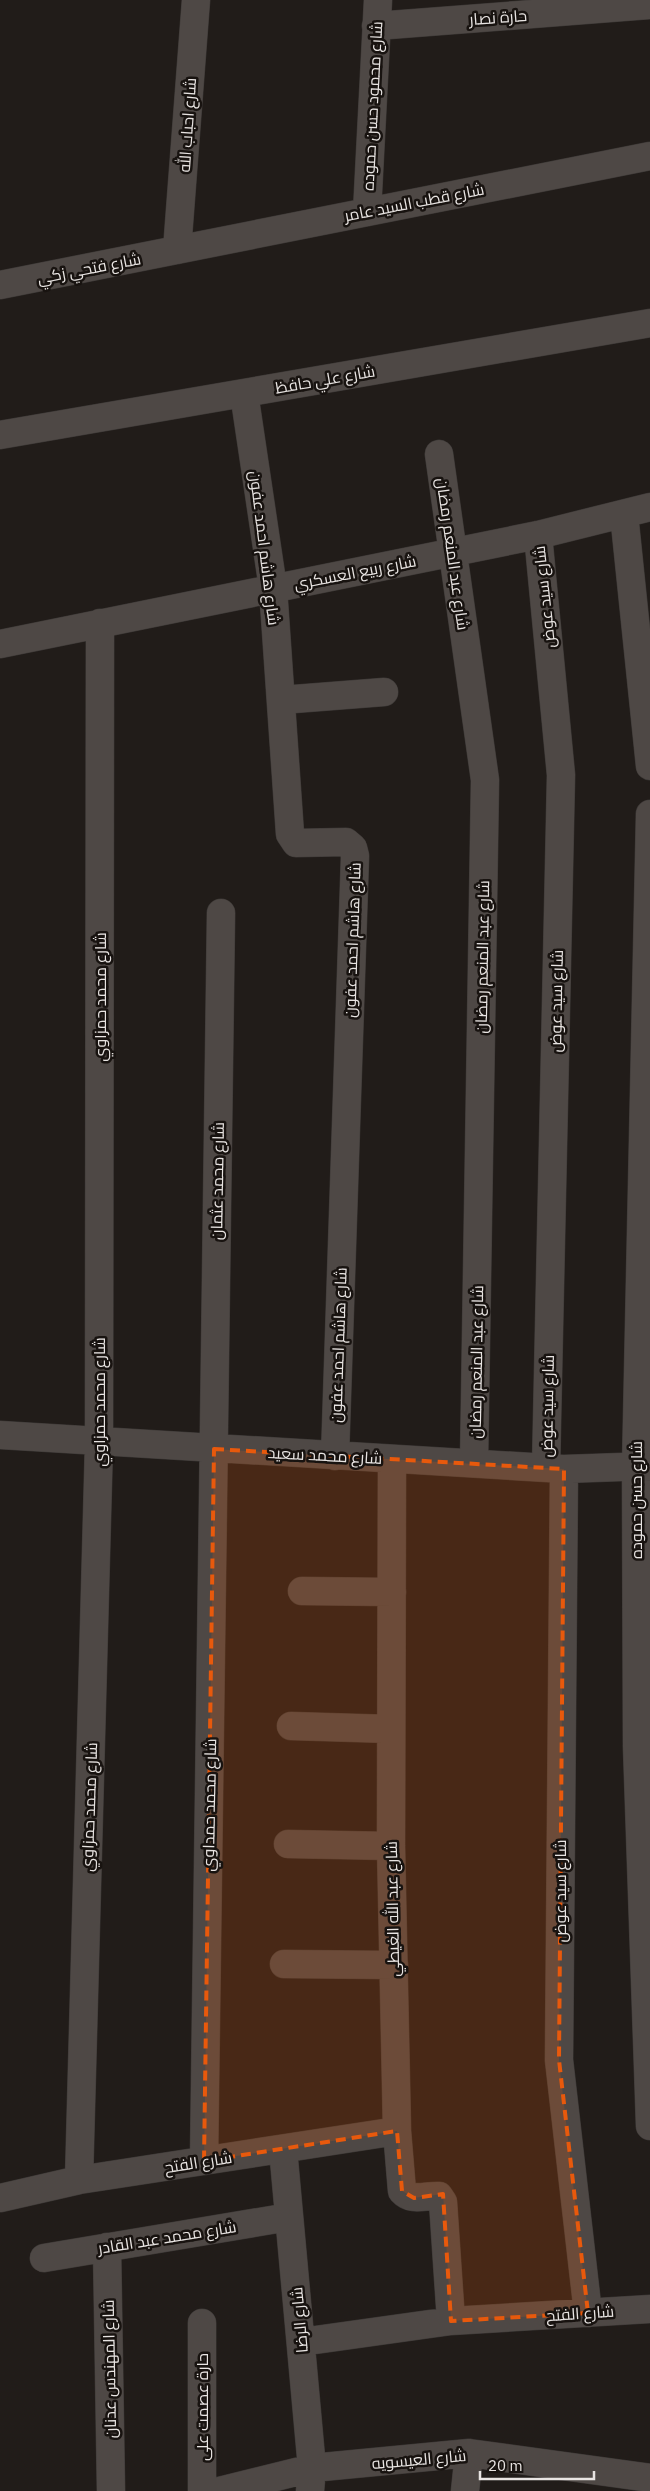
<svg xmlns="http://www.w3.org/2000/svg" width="650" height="2491" font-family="'IBM Plex Sans',Cairo,sans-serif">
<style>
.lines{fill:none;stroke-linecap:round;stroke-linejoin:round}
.street-casing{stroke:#3c3836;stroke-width:29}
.street{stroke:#4e4845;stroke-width:28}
.marked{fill:#e8590c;fill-opacity:0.2;stroke:#e8590c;stroke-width:4;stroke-dasharray:10 6;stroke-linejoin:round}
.labels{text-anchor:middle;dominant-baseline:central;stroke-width:5;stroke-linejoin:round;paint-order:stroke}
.street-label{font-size:16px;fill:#e8e4e2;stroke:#181310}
</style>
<rect width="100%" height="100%" fill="#211c19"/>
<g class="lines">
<g class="street-casing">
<path id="street" d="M376,26L650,5
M367,212L378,0
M177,250L196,0
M0,285L650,156
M244,393L273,588L290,834L296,843L346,842L353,848L355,856L335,1456
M0,435L650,323
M439,454L485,780L474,1463
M624,514L650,766
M538,535L561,775L546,1468
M0,644L538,535L650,507
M281,700L384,692
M650,814L636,1467L637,1746L650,2126
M0,1435L564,1469L650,1466
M392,1459L391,1846L397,2131L402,2191C412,2202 425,2195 439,2196L443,2202L451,2321
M564,1469L559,2060L588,2313
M302,1591L392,1592
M291,1726L391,1729
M288,1844L391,1846
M284,1964L394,1965
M283,2149L312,2468L310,2491
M204,2161L221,913
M79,2180L99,1443L100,623
M0,2198L79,2180L397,2131
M107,2247L111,2491
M44,2258L289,2217
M202,2323V2491
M301,2342L451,2321L650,2309
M219,2491L312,2468L469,2453L650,2478
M465,2491L469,2453"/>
</g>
<use href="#street" class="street"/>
</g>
<path class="marked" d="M214,1449L564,1469L559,2060L588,2313L451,2321L443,2194L414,2198L402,2191L397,2131L204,2161Z"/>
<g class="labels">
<g class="street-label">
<text transform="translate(498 17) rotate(-4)">حارة نصار</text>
<text transform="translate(372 106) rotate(-87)">شارع محمود حسن حموده</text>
<text transform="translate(187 125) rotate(-86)">شارع احباب الله</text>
<text transform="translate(414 202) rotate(-11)">شارع قطب السيد عامر</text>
<text transform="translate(89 268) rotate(-11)">شارع فتحي زكي</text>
<text transform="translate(325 379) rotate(-10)">شارع علي حافظ</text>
<text transform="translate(265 548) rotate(83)">شارع هاشم احمد عفون</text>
<text transform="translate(453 554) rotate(82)">شارع عبد المنعم رمضان</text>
<text transform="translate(355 572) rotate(-11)">شارع ربيع العسكري</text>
<text transform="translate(544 597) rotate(-96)">شارع سيد عوض</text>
<text transform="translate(352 940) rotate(-88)">شارع هاشم احمد عفون</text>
<text transform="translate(482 957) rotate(-89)">شارع عبد المنعم رمضان</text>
<text transform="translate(100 997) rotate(-90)">شارع محمد حمزاوي</text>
<text transform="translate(556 1001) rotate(-89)">شارع سيد عوض</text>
<text transform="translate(217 1181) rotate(-89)">شارع محمد عثمان</text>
<text transform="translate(338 1345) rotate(-88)">شارع هاشم احمد عفون</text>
<text transform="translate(476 1362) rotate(-89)">شارع عبد المنعم رمضان</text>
<text transform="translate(99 1402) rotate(-90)">شارع محمد حمزاوي</text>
<text transform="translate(547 1406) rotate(-89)">شارع سيد عوض</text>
<text transform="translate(325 1455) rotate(3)">شارع محمد سعيد</text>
<text transform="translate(636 1500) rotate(-90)">شارع حسن حموده</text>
<text transform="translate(209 1805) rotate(-89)">شارع محمد حمداوي</text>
<text transform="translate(89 1807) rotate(-88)">شارع محمد حمزاوي</text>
<text transform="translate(560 1891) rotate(-90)">شارع سيد عوض</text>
<text transform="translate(392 1909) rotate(-91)">شارع عبد الله الغيطي</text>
<text transform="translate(198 2162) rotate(-9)">شارع الفتح</text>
<text transform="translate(167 2237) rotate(-9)">شارع محمد عبد القادر</text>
<text transform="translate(580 2313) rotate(-4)">شارع الفتح</text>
<text transform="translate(299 2320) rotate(-95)">شارع الرضا</text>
<text transform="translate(109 2369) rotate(-91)">شارع المهندس عدنان</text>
<text transform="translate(202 2407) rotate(-90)">حارة عصمت على</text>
<text transform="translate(419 2459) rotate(-5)">شارع العيسويه</text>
</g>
</g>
<path d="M480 2471v8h114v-8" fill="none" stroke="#e8e4e2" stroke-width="2.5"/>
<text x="488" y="2471" font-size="15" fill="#e8e4e2" stroke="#181310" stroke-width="4" paint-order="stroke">20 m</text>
</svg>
